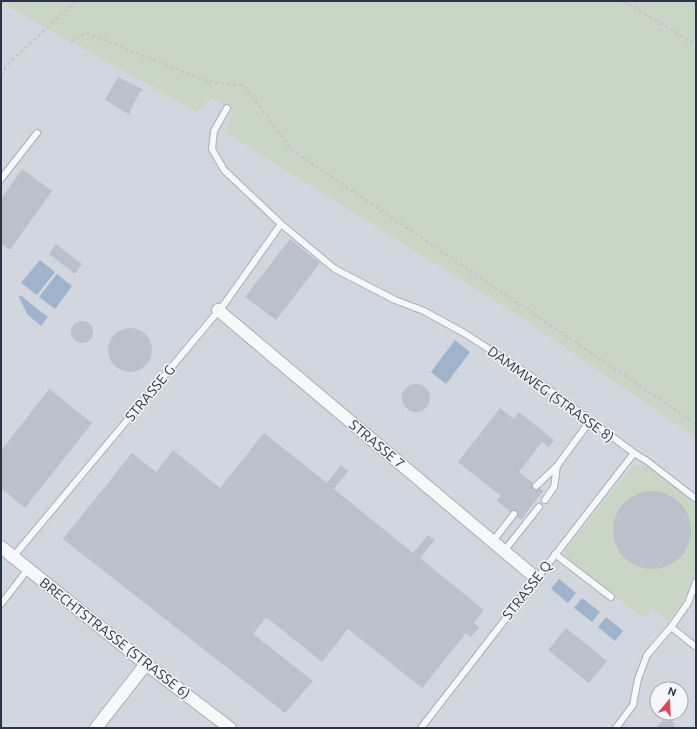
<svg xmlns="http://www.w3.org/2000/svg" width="697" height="729" font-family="Ubuntu,sans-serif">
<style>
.built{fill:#d2d6de;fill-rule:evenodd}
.green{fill:#c9d6c5}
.water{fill:#9fb4cc}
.building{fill:#bbc0ca}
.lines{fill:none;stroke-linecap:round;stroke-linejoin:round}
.service-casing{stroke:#a9aeb7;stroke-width:8}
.minor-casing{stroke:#a9aeb7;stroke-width:14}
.path{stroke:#c2c5cb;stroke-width:2.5;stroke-dasharray:3 3;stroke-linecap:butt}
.service{stroke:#f7f8fa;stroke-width:6}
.minor{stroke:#f7f8fa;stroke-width:12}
.labels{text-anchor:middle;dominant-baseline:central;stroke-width:3;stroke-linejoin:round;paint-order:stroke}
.street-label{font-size:14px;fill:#2b3445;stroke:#f4f6f9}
</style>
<rect width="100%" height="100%" fill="#e4e7ec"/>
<path class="built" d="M1,3L197,112L212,98L233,111L225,131L520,317L696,438V728H1ZM657,689H681V713H657Z"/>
<path class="green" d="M1,1H696V438L520,317L225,132L233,111L212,98L197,112L1,3Z
M635,465L647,467L696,505V569L681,605L668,621L652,608L644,618L570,561L564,552L630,469Z"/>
<path class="water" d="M40,260L55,272L37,295L21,283Z
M57,274L72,286L55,309L39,297Z
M20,295L48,317L41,326L27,314L19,297Z
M455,340L470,352L446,384L431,372Z
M559,579L576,593L568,603L551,589Z
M582,598L600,612L592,622L574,608Z
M606,617L623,631L615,641L598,627Z"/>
<path class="building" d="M118,77L144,90L142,92L141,90L129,113H131L130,115L105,100Z
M22,169L52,191L10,250L1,244V199Z
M290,239L320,263L276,320L245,297Z
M56,244L82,264L75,274L49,254Z
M71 332a11 11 0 1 1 22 0a11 11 0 1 1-22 0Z
M108 350a22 22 0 1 1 44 0a22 22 0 1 1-44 0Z
M402 398a14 14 0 1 1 28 0a14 14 0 1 1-28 0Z
M49,389L92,423L25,508L1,488V451Z
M500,408L514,419L519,412L554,440L549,447L542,442L519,472L543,491L521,520L497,501L501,496L458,462Z
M264,433L327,483L341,465L348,471L334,489L413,553L428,535L435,540L420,558L484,610L474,623L479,627L471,637L466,633L422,688L348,629L322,662L266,617L253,634L313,681L285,713L63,539L132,453L156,472L173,450L220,488Z
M613 530a39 39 0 1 1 78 0a39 39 0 1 1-78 0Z
M566,628L607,661L589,683L548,650Z
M670,718L673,720L672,722L675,724L673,726L675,728H656L664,719L667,722Z"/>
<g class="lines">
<g class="service-casing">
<path id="service" d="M227,108L214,131L212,149L224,170L281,224L335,269L395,300L424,311L464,333L528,374L634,453L647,461L696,499
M1,179L37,133
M536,486L557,466
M545,500L554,487L557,466L590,421
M493,541L514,514
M504,551L539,507
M555,554L611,597
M13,557L225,303L281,224
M696,582L688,603L671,627L696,647
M1,604L28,569
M421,728L634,453
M616,728L633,705L638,679L647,655L671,627"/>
</g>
<g class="minor-casing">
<path id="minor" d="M218,310L536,578
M1,547L146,664L230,728
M96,728L146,664"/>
</g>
<path class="path" d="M624,1L696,45
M71,42L86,33L207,81L244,86L292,150L696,424
M1,75L9,63L76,1"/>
<use href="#service" class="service"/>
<use href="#minor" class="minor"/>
</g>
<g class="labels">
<g class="street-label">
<text transform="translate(150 393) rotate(-50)">STRASSE G</text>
<text transform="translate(551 394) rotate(36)">DAMMWEG (STRASSE 8)</text>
<text transform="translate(377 444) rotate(40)">STRASSE 7</text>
<text transform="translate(527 590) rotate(-52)">STRASSE Q</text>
<text transform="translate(115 638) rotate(38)">BRECHTSTRASSE (STRASSE 6)</text>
</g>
</g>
<rect width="697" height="729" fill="none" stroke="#2b3445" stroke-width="4"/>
<g transform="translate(669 701) rotate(19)"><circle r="19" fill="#f4f6f9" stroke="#a4a8b1"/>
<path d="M0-3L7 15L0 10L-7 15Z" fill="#d1495b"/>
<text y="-6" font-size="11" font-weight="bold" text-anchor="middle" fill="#2b3445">N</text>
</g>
</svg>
